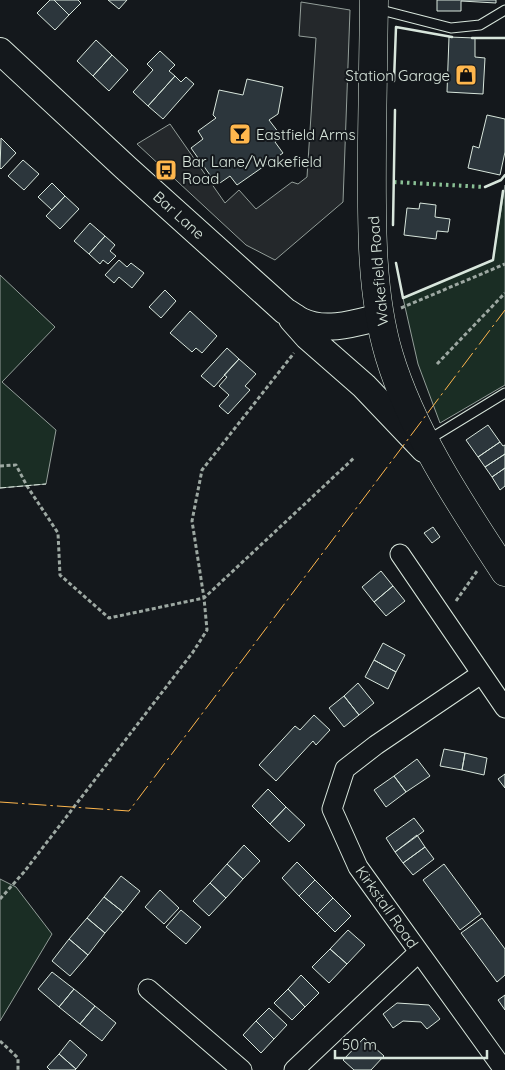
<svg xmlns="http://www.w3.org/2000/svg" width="505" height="1070" font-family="Quicksand,sans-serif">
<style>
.green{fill:#1a2d24;stroke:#939e99}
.parking{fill:#24282b;stroke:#939e99}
.building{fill:#2c363c;stroke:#d8e6dc}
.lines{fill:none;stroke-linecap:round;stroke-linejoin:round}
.service-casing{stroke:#d8e6dc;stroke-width:11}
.minor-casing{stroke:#d8e6dc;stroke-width:21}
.secondary-casing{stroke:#d8e6dc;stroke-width:28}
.primary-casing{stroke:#d8e6dc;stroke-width:29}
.path{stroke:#9da8a2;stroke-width:3;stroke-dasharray:4 2.5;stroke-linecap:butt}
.service{stroke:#14181c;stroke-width:9}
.minor{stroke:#14181c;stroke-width:19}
.secondary{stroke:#14181c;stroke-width:26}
.primary{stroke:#14181c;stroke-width:28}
.hedge{stroke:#8ac095;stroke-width:4;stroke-dasharray:2.5 4;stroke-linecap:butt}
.fence{stroke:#d8e6dc;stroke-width:1;stroke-dasharray:6 2.5;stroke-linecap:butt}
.wall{stroke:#d8e6dc;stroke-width:2.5}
.power{stroke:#ffb74d;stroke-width:1;stroke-dasharray:18 4 2.5 4;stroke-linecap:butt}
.labels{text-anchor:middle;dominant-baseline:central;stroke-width:4;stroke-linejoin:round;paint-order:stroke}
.poi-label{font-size:15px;fill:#d8e6dc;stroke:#14181c;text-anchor:start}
.street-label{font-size:15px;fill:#d8e6dc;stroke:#14181c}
</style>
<rect width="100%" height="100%" fill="#14181c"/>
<path class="green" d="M505,185V385L440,423L418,364L403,298L493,260Z
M0,275L55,327L2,382L56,430L46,484L0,488Z
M0,879L16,887L52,934L0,1021Z"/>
<path class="parking" d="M301,2L350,10L343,202L275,260L246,245L137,144L170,124L225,203L239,190L256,209L292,182L298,184L307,177L316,38L299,36Z"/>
<path class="building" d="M50,0H54L69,15L55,30L37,13Z
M54,0H78L81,3L69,15Z
M108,0H127L119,9Z
M437,0H496V3L461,1V11H437Z
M449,37L475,38V57L485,58L483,94L447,92Z
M96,40L112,55L93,76L77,61Z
M160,51L175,65L169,71L175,76L148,106L133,92L153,70L147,64Z
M112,55L128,70L109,91L93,76Z
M175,76L181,82L186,77L194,84L163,119L148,106Z
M247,79L283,87L278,114L269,120L282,137L275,142L283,153L237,185L230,176L217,185L191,148L203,139L198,131L216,118L213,115L219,90L243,95Z
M487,115L505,119V152L500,175L468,168L473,146L479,148Z
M1,138L16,153L1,169L0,168Z
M23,160L39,174L24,190L8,176Z
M52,183L65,196L52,210L38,197Z
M65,196L79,209L60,229L46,216Z
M420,203L436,205L435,217L450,219L448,232L437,231L436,239L404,235L407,208L419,209Z
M90,223L105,236L89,254L74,241Z
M105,236L115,245L110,251L116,256L108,264L103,260L100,264L89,254Z
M119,260L127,267L131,263L144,273L132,288L119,277L114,283L105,275Z
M165,290L176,301L161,318L149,307Z
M190,311L217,336L202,353L196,348L192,352L170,333Z
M227,348L239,359L214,387L201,376Z
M239,359L256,374L245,386L250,390L228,414L219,406L229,395L219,386L227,377L224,375Z
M488,425L500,442L478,457L466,440Z
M500,442L503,446L505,445V454L485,467L478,457Z
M505,454V468L492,477L485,467Z
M505,468V486L500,490L492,477Z
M433,527L440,537L432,543L424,533Z
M381,571L393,586L374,602L362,587Z
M393,586L405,601L386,616L374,602Z
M383,643L405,655L396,672L374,660Z
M374,660L396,672L388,689L365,677Z
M358,683L374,703L359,715L344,696Z
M344,696L359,715L344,727L329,708Z
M314,715L330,730L316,745L313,741L276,781L259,765L295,726L300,730Z
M444,749L465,753L462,770L440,766Z
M465,753L487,758L484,775L462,770Z
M417,759L430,776L406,792L394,776Z
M505,774V788L498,779Z
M394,776L406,792L386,807L374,790Z
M268,789L286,807L270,824L252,806Z
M286,807L305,825L289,842L270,824Z
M414,818L424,831L395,852L386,838Z
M417,835L425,847L403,863L395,852Z
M244,845L260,861L243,879L227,864Z
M425,847L434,859L413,875L403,863Z
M297,862L315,880L299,896L282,878Z
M227,864L243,879L226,898L210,883Z
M444,864L481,914L460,930L423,880Z
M121,876L140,891L123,912L104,897Z
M315,880L333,898L317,914L299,896Z
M210,883L226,898L209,916L193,901Z
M160,890L179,908L164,924L145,907Z
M104,897L123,912L105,933L87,918Z
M333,898L351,916L335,932L317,914Z
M181,910L201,927L186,944L166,927Z
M87,918L105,933L88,955L69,939Z
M482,918L505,949V975L497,982L461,933Z
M348,930L365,945L347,964L330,949Z
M69,939L88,955L70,976L52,961Z
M330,949L347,964L329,983L312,967Z
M52,972L74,989L59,1007L38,989Z
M301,975L319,993L305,1007L288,989Z
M74,989L95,1006L80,1024L59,1007Z
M288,989L305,1007L292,1020L274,1003Z
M505,995V1010L498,1000Z
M397,1003L429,1005L440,1019L427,1029L421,1022L403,1021L393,1028L383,1014Z
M95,1006L116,1023L102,1041L80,1024Z
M269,1008L287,1025L274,1039L256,1021Z
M256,1021L274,1039L261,1053L243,1035Z
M364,1038L384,1056L371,1070H354L343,1060Z
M70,1040L87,1055L76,1069L59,1054Z
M59,1054L76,1069L75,1070H50L47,1067Z"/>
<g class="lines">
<g class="service-casing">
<path id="service" d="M377,9L451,28L480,25L505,10
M428,440L505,393"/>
</g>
<g class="minor-casing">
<path id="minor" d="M400,554L505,708
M481,674L376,745L345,769L332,809L358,867L504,1070
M148,989L242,1070
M294,1070L419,952"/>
</g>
<g class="secondary-casing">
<path id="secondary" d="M0,51L126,168L285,311C290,314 296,318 301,321C325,333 356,323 380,317
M292,319L308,337L364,386L424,449"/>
</g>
<g class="primary-casing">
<path id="primary" d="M374,0C373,47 373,94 372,140C372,210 369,288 389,355C412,432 461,505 505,572"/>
</g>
<path class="path" d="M401,308L505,264
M437,364L505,293
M0,466L16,465L27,486L58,533L60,575L109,618L204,598L355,457
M456,601L477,571
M0,899L24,872L193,652L207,630L204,598L192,521L202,470L294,353
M0,1041L18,1058V1070"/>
<use href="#service" class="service"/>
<use href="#minor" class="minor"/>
<use href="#secondary" class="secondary"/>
<use href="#primary" class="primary"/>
<path class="hedge" d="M394,182L485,187"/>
<path class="fence" d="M0,488L46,484"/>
<path class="wall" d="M472,38H505
M394,81L396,27L452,37
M485,187L501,180L505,175
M393,225L395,110
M396,263L403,298L493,260L503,191"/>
<path class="power" d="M0,802L129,811L505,310"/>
</g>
<defs>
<g id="shop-square" transform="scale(1.125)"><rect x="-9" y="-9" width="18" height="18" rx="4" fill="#ffb74d" stroke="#14181c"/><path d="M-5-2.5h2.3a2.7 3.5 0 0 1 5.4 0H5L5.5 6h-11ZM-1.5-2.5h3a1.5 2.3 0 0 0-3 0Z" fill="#111"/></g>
<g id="bar-square" transform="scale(1.125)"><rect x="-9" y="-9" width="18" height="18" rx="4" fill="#ffb74d" stroke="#14181c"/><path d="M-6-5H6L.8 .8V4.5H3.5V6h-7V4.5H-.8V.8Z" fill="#111"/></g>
<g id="bus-square" transform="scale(1.125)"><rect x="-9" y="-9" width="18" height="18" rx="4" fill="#ffb74d" stroke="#14181c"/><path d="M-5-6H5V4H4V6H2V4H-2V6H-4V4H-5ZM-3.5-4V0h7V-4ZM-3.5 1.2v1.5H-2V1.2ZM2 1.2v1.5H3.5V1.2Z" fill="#111"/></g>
</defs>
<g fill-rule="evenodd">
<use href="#shop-square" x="466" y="75"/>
<use href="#bar-square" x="240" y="134"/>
<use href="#bus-square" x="166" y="170"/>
</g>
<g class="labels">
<g class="poi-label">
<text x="450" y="75" text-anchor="end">Station Garage</text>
<text x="256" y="134">Eastfield Arms</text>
<text x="182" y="161">Bar Lane/Wakefield<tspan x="182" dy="17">Road</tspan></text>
</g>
<g class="street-label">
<text transform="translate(179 215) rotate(42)">Bar Lane</text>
<text transform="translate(378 271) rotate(-95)">Wakefield Road</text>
<text transform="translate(387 907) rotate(55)">Kirkstall Road</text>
</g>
</g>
<path d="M335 1050v8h152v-8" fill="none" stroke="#d8e6dc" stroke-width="2.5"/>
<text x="342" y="1050" font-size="15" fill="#d8e6dc" stroke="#14181c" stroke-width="4" paint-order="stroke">50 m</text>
</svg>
